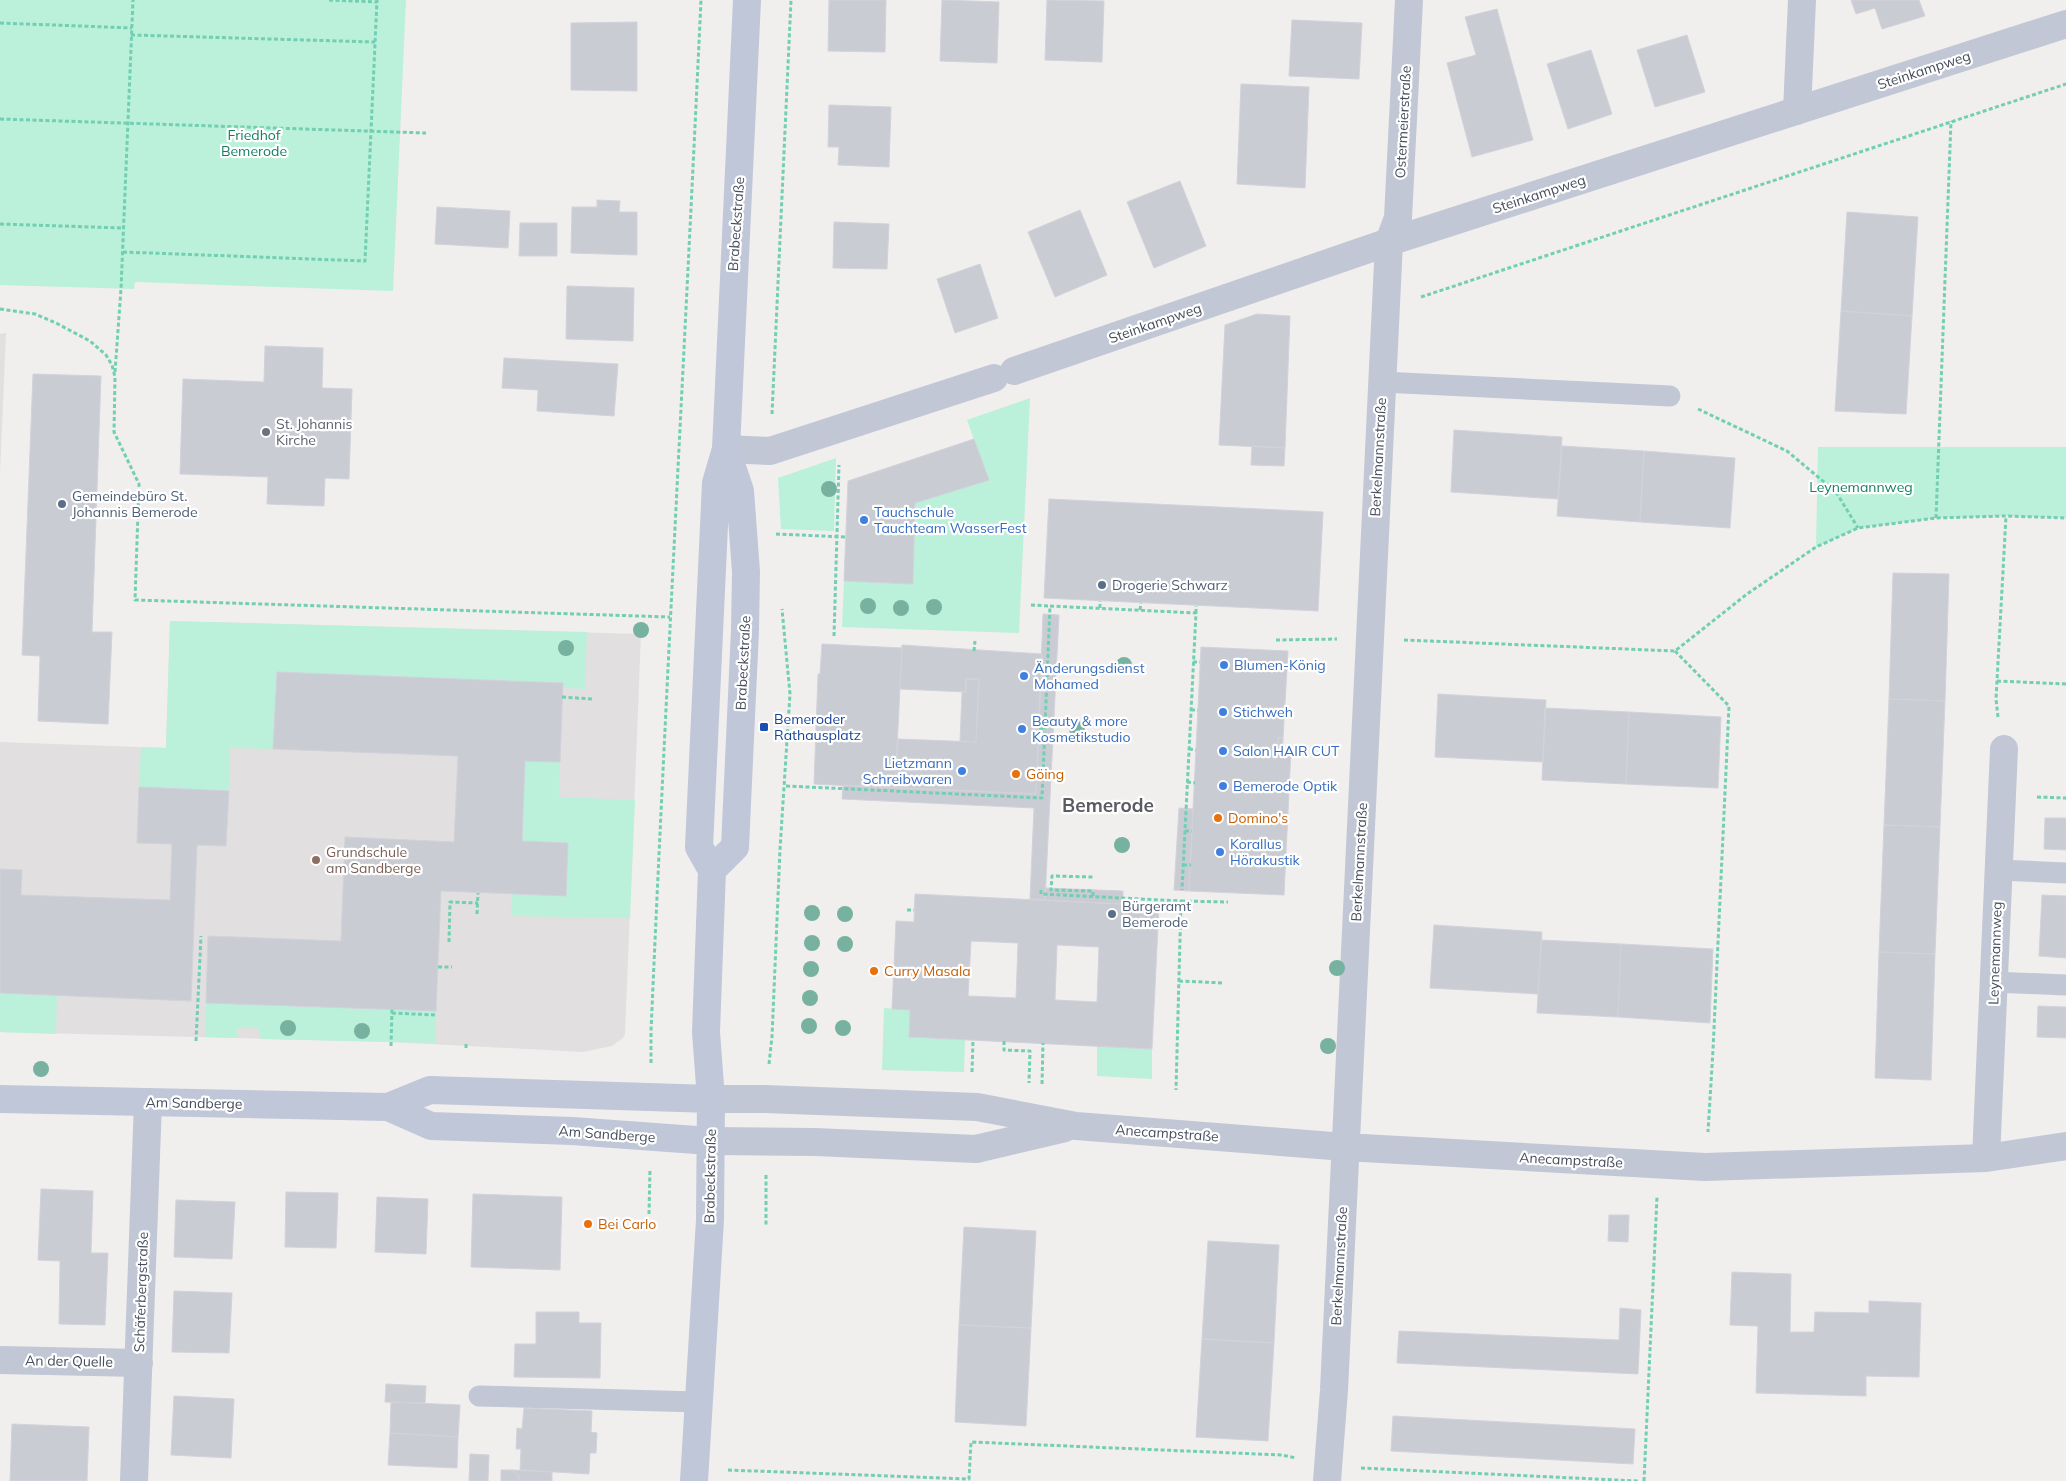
<svg xmlns="http://www.w3.org/2000/svg" width="2066" height="1481" font-family="Mulish,sans-serif">
<style>
.education{fill:#e2dfe0}
.green{fill:#bbf0da}
.building{fill:#caccd4;stroke:#d2d2da;fill-rule:evenodd}
.lines{fill:none;stroke-linecap:round;stroke-linejoin:round}
.path{stroke:#72cfb3;stroke-width:3;stroke-dasharray:4 2.5;stroke-linecap:butt}
.lane{stroke:#c1c7d4;stroke-width:21}
.street{stroke:#c1c7d4;stroke-width:28}
.secondary{stroke:#c0c7d8;stroke-width:28}
.tree{fill:#77b19f}
.worship-dot{fill:#6b7280;stroke:#fff;stroke-width:2}
.service-dot{fill:#5c6f8a;stroke:#fff;stroke-width:2}
.shop-dot{fill:#3f7fe0;stroke:#fff;stroke-width:2}
.transit-dot{fill:#1a4fb4;stroke:#fff;stroke-width:2}
.food-dot{fill:#e8710a;stroke:#fff;stroke-width:2}
.education-dot{fill:#8d6e63;stroke:#fff;stroke-width:2}
.labels{text-anchor:middle;dominant-baseline:central;stroke-width:4.5;stroke-linejoin:round;paint-order:stroke}
.street-label{font-size:14px;fill:#464d5c;stroke:#fff}
.park-label{font-size:14px;fill:#147f5f;stroke:#fff}
.worship-label{font-size:14px;fill:#5b616d;stroke:#fff;text-anchor:start}
.service-label{font-size:14px;fill:#4e5e75;stroke:#fff;text-anchor:start}
.shop-label{font-size:14px;fill:#366cbe;stroke:#fff;text-anchor:start}
.transit-label{font-size:14px;fill:#164399;stroke:#fff;text-anchor:start}
.food-label{font-size:14px;fill:#c56008;stroke:#fff;text-anchor:start}
.education-label{font-size:14px;fill:#785e54;stroke:#fff;text-anchor:start}
.district-label{font-size:19px;font-weight:bold;fill:#5a5c63;stroke:#fff}
</style>
<rect width="100%" height="100%" fill="#f1eeee"/>
<path class="education" d="M6,333L0,474V334Z
M170,621L641,634L625,1034L623,1038L612,1046L583,1052L391,1042L0,1032V742L166,748Z"/>
<path class="green" d="M0,0H406L393,291L135,282L134,289L0,285Z
M1030,398L1019,633L842,627L844,581L913,583L915,503L988,479L967,420Z
M1818,447H2066V518L2006,516L1936,518L1858,528L1816,547Z
M836,458L834,531L781,529L778,478Z
M170,621L587,632L585,689L563,688V683L277,672L273,749L230,748L229,791L139,787L141,747L166,748Z
M525,761L560,762L559,797L635,800L630,918L511,916L512,894L566,896L568,843L522,841Z
M0,993L57,996L56,1034L0,1032Z
M206,1003L436,1011L435,1043L261,1039L258,1028L237,1027V1038L205,1037Z
M884,1008L910,1010L909,1037L965,1040L964,1072L882,1070Z
M1097,1046L1152,1049V1079L1097,1076Z"/>
<path class="building" d="M829,0H886L885,52L828,51Z
M942,0L999,2L997,63L940,61Z
M1047,0L1104,1L1102,62L1045,60Z
M1851,0H1919L1925,16L1882,29L1875,8L1856,14Z
M1497,9L1533,140L1472,157L1447,63L1476,55L1465,17Z
M1292,20L1362,23L1359,79L1289,76Z
M637,22V91L571,90V23Z
M1687,35L1705,92L1655,107L1637,50Z
M1591,50L1612,114L1568,129L1547,64Z
M1241,84L1309,87L1305,188L1237,184Z
M829,105L891,107L889,167L838,165L839,147H828Z
M1180,181L1206,246L1154,268L1127,202Z
M597,200L620,201L619,212H637V255L571,253L572,207H597Z
M437,207L510,211L508,248L435,244Z
M1080,210L1107,275L1055,297L1028,232Z
M1847,212L1918,217L1912,316L1841,311Z
M834,222L889,224L887,269L833,268Z
M520,223H557V256H519Z
M980,264L998,318L955,333L937,279Z
M567,286L634,288L633,341L566,339Z
M1841,311L1912,316L1906,414L1835,411Z
M1257,314L1290,316L1285,448L1219,445L1225,325Z
M265,346L323,348L322,388L352,389L349,479L325,478L324,506L267,504L268,477L180,474L183,379L264,382Z
M504,358L618,364L614,416L537,411L538,390L502,388Z
M33,374L101,376L92,632H112L108,724L38,721L40,656L22,655Z
M1454,430L1562,437L1558,499L1451,492Z
M974,439L989,480L915,503L913,584L844,581L848,481Z
M1252,446L1285,448L1284,466L1251,465Z
M1562,446L1644,451L1640,522L1557,516Z
M1644,451L1735,458L1730,528L1640,522Z
M1049,499L1323,512L1318,611L1044,598Z
M1893,573L1949,574L1945,701L1889,699Z
M1043,614L1059,615L1045,900L1030,899L1034,808L842,799L843,785L1036,794Z
M822,644L902,648L895,788L814,784L818,674H820Z
M902,645L1042,654L1036,794L895,788L898,739L976,742L979,679H966V692L900,689Z
M1201,647L1288,651L1283,738H1278V749L1291,750L1284,895L1189,891Z
M277,672L563,683L560,762L525,761L522,841L568,843L566,896L441,891L436,1011L206,1003L208,936L341,941L345,837L454,842L458,756L273,749Z
M966,679H979L976,742L960,741L962,692H966Z
M1438,694L1546,700L1543,762L1435,757Z
M1889,699L1945,701L1940,827L1884,825Z
M1545,708L1629,712L1626,784L1542,780Z
M1629,712L1721,717L1718,788L1626,784Z
M1278,738H1283V749H1278Z
M139,787L229,791L226,846L197,845L191,1001L0,993V869L22,870L21,895L170,900L172,844L137,843Z
M1179,808L1193,809L1189,891L1174,890Z
M2045,818H2066V850L2044,849Z
M1884,825L1940,827L1935,954L1879,952Z
M1046,888L1123,891V904L1045,900Z
M915,894L1159,906L1152,1049L909,1037L910,1010L892,1009L896,921L914,922ZM971,941L1018,943L1016,998L968,996ZM1057,945L1099,947L1097,1002L1055,1000Z
M2042,895L2066,896V958L2039,956Z
M1434,925L1542,932L1538,994L1430,988Z
M1541,940L1621,944L1618,1017L1537,1013Z
M1621,944L1713,949L1710,1023L1618,1017Z
M1879,952L1935,954L1931,1080L1875,1078Z
M2038,1006L2066,1007V1038L2037,1037Z
M41,1189L93,1191L91,1253H108L105,1325L59,1324L60,1261L38,1260Z
M286,1192L338,1193L336,1248L285,1247Z
M473,1194L562,1197L560,1270L471,1267Z
M377,1197L428,1199L426,1254L375,1252Z
M176,1200L235,1202L232,1259L174,1257Z
M1609,1215H1629L1628,1242L1608,1241Z
M964,1227L1036,1231L1031,1328L959,1325Z
M1208,1241L1279,1245L1274,1343L1202,1339Z
M1732,1272L1791,1274L1790,1332H1814L1815,1312L1869,1313V1301L1921,1303L1919,1377L1866,1376V1396L1756,1393L1758,1326L1730,1325Z
M174,1291L232,1293L229,1353L172,1352Z
M1620,1308L1641,1310L1638,1374L1397,1363L1399,1331L1619,1340Z
M536,1312H579V1323H601L600,1378L514,1377L515,1344H536Z
M959,1325L1031,1328L1026,1426L955,1422Z
M1202,1339L1274,1343L1268,1441L1196,1437Z
M386,1384L426,1386L425,1403L385,1402Z
M174,1396L234,1399L231,1458L171,1455Z
M391,1402L460,1405L458,1437L390,1433Z
M524,1408L592,1411L591,1432L597,1433L596,1453H590L589,1474L520,1470L521,1449H516L517,1428L522,1429Z
M1393,1416L1635,1429L1633,1464L1391,1451Z
M12,1424L89,1427L87,1481H10Z
M390,1433L458,1437L457,1468L388,1465Z
M470,1454L489,1455L488,1481H469Z
M501,1470H512L519,1476V1481H501Z
M512,1470L552,1472V1481H519V1476Z"/>
<g class="lines">
<path class="path" d="M329,0L377,2
M0,23L132,28
M131,35L375,42
M0,119L426,133
M0,224L123,228
M123,252L365,261L377,0
M1421,297L2066,84
M0,309L35,314L56,323L90,341L106,355L112,365L115,377L114,432L139,484L135,600L670,617
M115,372L121,289L133,0
M1698,409L1787,451L1836,492L1858,528
M772,414L791,0
M1936,518L1951,121
M776,534L846,537
M1031,605L1050,606
M1100,608V601
M1140,610L1141,603
M1196,613V606
M834,636L839,465
M1276,640L1337,639
M1404,640L1675,651L1747,594L1816,547L1858,528L1936,518L2006,516L2066,518
M974,651L975,641
M1675,651L1729,706L1713,1050L1708,1132
M1193,662H1200
M1997,681L2066,684
M562,697L592,699
M1191,710H1198
M1998,717L1996,699L2006,516
M1039,729H1045
M1189,749L1196,750
M1037,775H1043
M1187,782L1195,783
M786,786L1042,798L1050,606L1196,613L1182,890
M2037,797L2066,798
M1185,831H1192
M1183,865H1191
M1041,890V894L1181,901L1176,1090
M1093,896V891L1051,890L1052,876L1093,877
M1181,901L1228,902
M907,910H914
M477,914L478,893
M449,942L450,902L478,903
M438,967H452
M1179,981L1224,983
M392,1013L436,1015
M196,1041L201,936
M1004,1041V1050L1030,1051L1029,1083
M466,1044V1049
M391,1046L392,1009
M651,1063V1031C666,687 685,344 701,0
M769,1064L772,1037L780,849L790,694L782,609
M972,1072L973,1040
M1042,1084L1043,1043
M766,1175V1226
M649,1214L650,1169
M1361,1468L1638,1481
M728,1470L969,1479L971,1442L1282,1455L1296,1458
M1644,1481L1657,1197"/>
<path class="lane" d="M1382,382L1670,396
M1998,870L2066,873
M1993,982L2066,985
M479,1396L698,1402"/>
<path class="street" d="M1797,111L1802,0
M1014,371L1389,242L2066,24
M726,449L770,451L994,378
M711,1099H765L977,1107L1076,1126L1345,1147L1705,1167L1986,1158L2066,1146
M710,1141L815,1142L976,1149L1065,1128
M1986,1158L2004,749
M0,1360L139,1363
M134,1481L148,1102
M1327,1481L1334,1390L1389,242L1398,218L1409,0"/>
<path class="secondary" d="M712,870L735,847L745,630L746,572L740,491L726,449
M0,1099L388,1107L431,1126L572,1131L710,1141
M388,1107L430,1090L711,1099
M694,1481L710,1220L711,1099L706,1032L712,870L699,847L716,483L726,449L747,0"/>
</g>
<g class="tree">
<circle cx="829" cy="489" r="8"/>
<circle cx="868" cy="606" r="8"/>
<circle cx="934" cy="607" r="8"/>
<circle cx="901" cy="608" r="8"/>
<circle cx="641" cy="630" r="8"/>
<circle cx="566" cy="648" r="8"/>
<circle cx="1124" cy="665" r="8"/>
<circle cx="1077" cy="729" r="8"/>
<circle cx="1122" cy="845" r="8"/>
<circle cx="812" cy="913" r="8"/>
<circle cx="845" cy="914" r="8"/>
<circle cx="812" cy="943" r="8"/>
<circle cx="845" cy="944" r="8"/>
<circle cx="1337" cy="968" r="8"/>
<circle cx="811" cy="969" r="8"/>
<circle cx="810" cy="998" r="8"/>
<circle cx="809" cy="1026" r="8"/>
<circle cx="288" cy="1028" r="8"/>
<circle cx="843" cy="1028" r="8"/>
<circle cx="362" cy="1031" r="8"/>
<circle cx="1328" cy="1046" r="8"/>
<circle cx="41" cy="1069" r="8"/>
</g>
<circle class="worship-dot" cx="266" cy="432" r="5"/>
<g class="service-dot">
<circle cx="62" cy="504" r="5"/>
<circle cx="1102" cy="585" r="5"/>
<circle cx="1112" cy="914" r="5"/>
</g>
<g class="shop-dot">
<circle cx="864" cy="520" r="5"/>
<circle cx="1224" cy="665" r="5"/>
<circle cx="1024" cy="676" r="5"/>
<circle cx="1223" cy="712" r="5"/>
<circle cx="1022" cy="729" r="5"/>
<circle cx="1223" cy="751" r="5"/>
<circle cx="962" cy="771" r="5"/>
<circle cx="1223" cy="786" r="5"/>
<circle cx="1220" cy="852" r="5"/>
</g>
<rect class="transit-dot" x="759" y="722" width="10" height="10" rx="2.5"/>
<g class="food-dot">
<circle cx="1016" cy="774" r="5"/>
<circle cx="1218" cy="818" r="5"/>
<circle cx="874" cy="971" r="5"/>
<circle cx="588" cy="1224" r="5"/>
</g>
<circle class="education-dot" cx="316" cy="860" r="5"/>
<g class="labels">
<g class="street-label">
<text transform="translate(1924 70) rotate(-18)">Steinkampweg</text>
<text transform="translate(1403 122) rotate(-87)">Ostermeierstraße</text>
<text transform="translate(1539 194) rotate(-18)">Steinkampweg</text>
<text transform="translate(736 224) rotate(-86)">Brabeckstraße</text>
<text transform="translate(1155 323) rotate(-19)">Steinkampweg</text>
<text transform="translate(1378 457) rotate(-87)">Berkelmannstraße</text>
<text transform="translate(743 663) rotate(-87)">Brabeckstraße</text>
<text transform="translate(1359 862) rotate(-87)">Berkelmannstraße</text>
<text transform="translate(1995 953) rotate(-88)">Leynemannweg</text>
<text transform="translate(194 1103) rotate(1)">Am Sandberge</text>
<text transform="translate(1167 1133) rotate(4)">Anecampstraße</text>
<text transform="translate(607 1134) rotate(4)">Am Sandberge</text>
<text transform="translate(1571 1160) rotate(3)">Anecampstraße</text>
<text transform="translate(710 1176) rotate(-89)">Brabeckstraße</text>
<text transform="translate(1339 1266) rotate(-87)">Berkelmannstraße</text>
<text transform="translate(141 1292) rotate(-88)">Schäferbergstraße</text>
<text transform="translate(69 1361) rotate(1)">An der Quelle</text>
</g>
<g class="park-label">
<text x="254" y="135">Friedhof<tspan x="254" dy="16">Bemerode</tspan></text>
<text x="1861" y="487">Leynemannweg</text>
</g>
<g class="worship-label">
<text x="276" y="424">St. Johannis<tspan x="276" dy="16">Kirche</tspan></text>
</g>
<g class="service-label">
<text x="72" y="496">Gemeindebüro St.<tspan x="72" dy="16">Johannis Bemerode</tspan></text>
<text x="1112" y="585">Drogerie Schwarz</text>
<text x="1122" y="906">Bürgeramt<tspan x="1122" dy="16">Bemerode</tspan></text>
</g>
<g class="shop-label">
<text x="874" y="512">Tauchschule<tspan x="874" dy="16">Tauchteam WasserFest</tspan></text>
<text x="1234" y="665">Blumen-König</text>
<text x="1034" y="668">Änderungsdienst<tspan x="1034" dy="16">Mohamed</tspan></text>
<text x="1233" y="712">Stichweh</text>
<text x="1032" y="721">Beauty &amp; more<tspan x="1032" dy="16">Kosmetikstudio</tspan></text>
<text x="1233" y="751">Salon HAIR CUT</text>
<text x="952" y="763" text-anchor="end">Lietzmann<tspan x="952" dy="16">Schreibwaren</tspan></text>
<text x="1233" y="786">Bemerode Optik</text>
<text x="1230" y="844">Korallus<tspan x="1230" dy="16">Hörakustik</tspan></text>
</g>
<g class="transit-label">
<text x="774" y="719">Bemeroder<tspan x="774" dy="16">Rathausplatz</tspan></text>
</g>
<g class="food-label">
<text x="1026" y="774">Göing</text>
<text x="1228" y="818">Domino's</text>
<text x="884" y="971">Curry Masala</text>
<text x="598" y="1224">Bei Carlo</text>
</g>
<g class="education-label">
<text x="326" y="852">Grundschule<tspan x="326" dy="16">am Sandberge</tspan></text>
</g>
<g class="district-label">
<text x="1108" y="805">Bemerode</text>
</g>
</g>
</svg>
